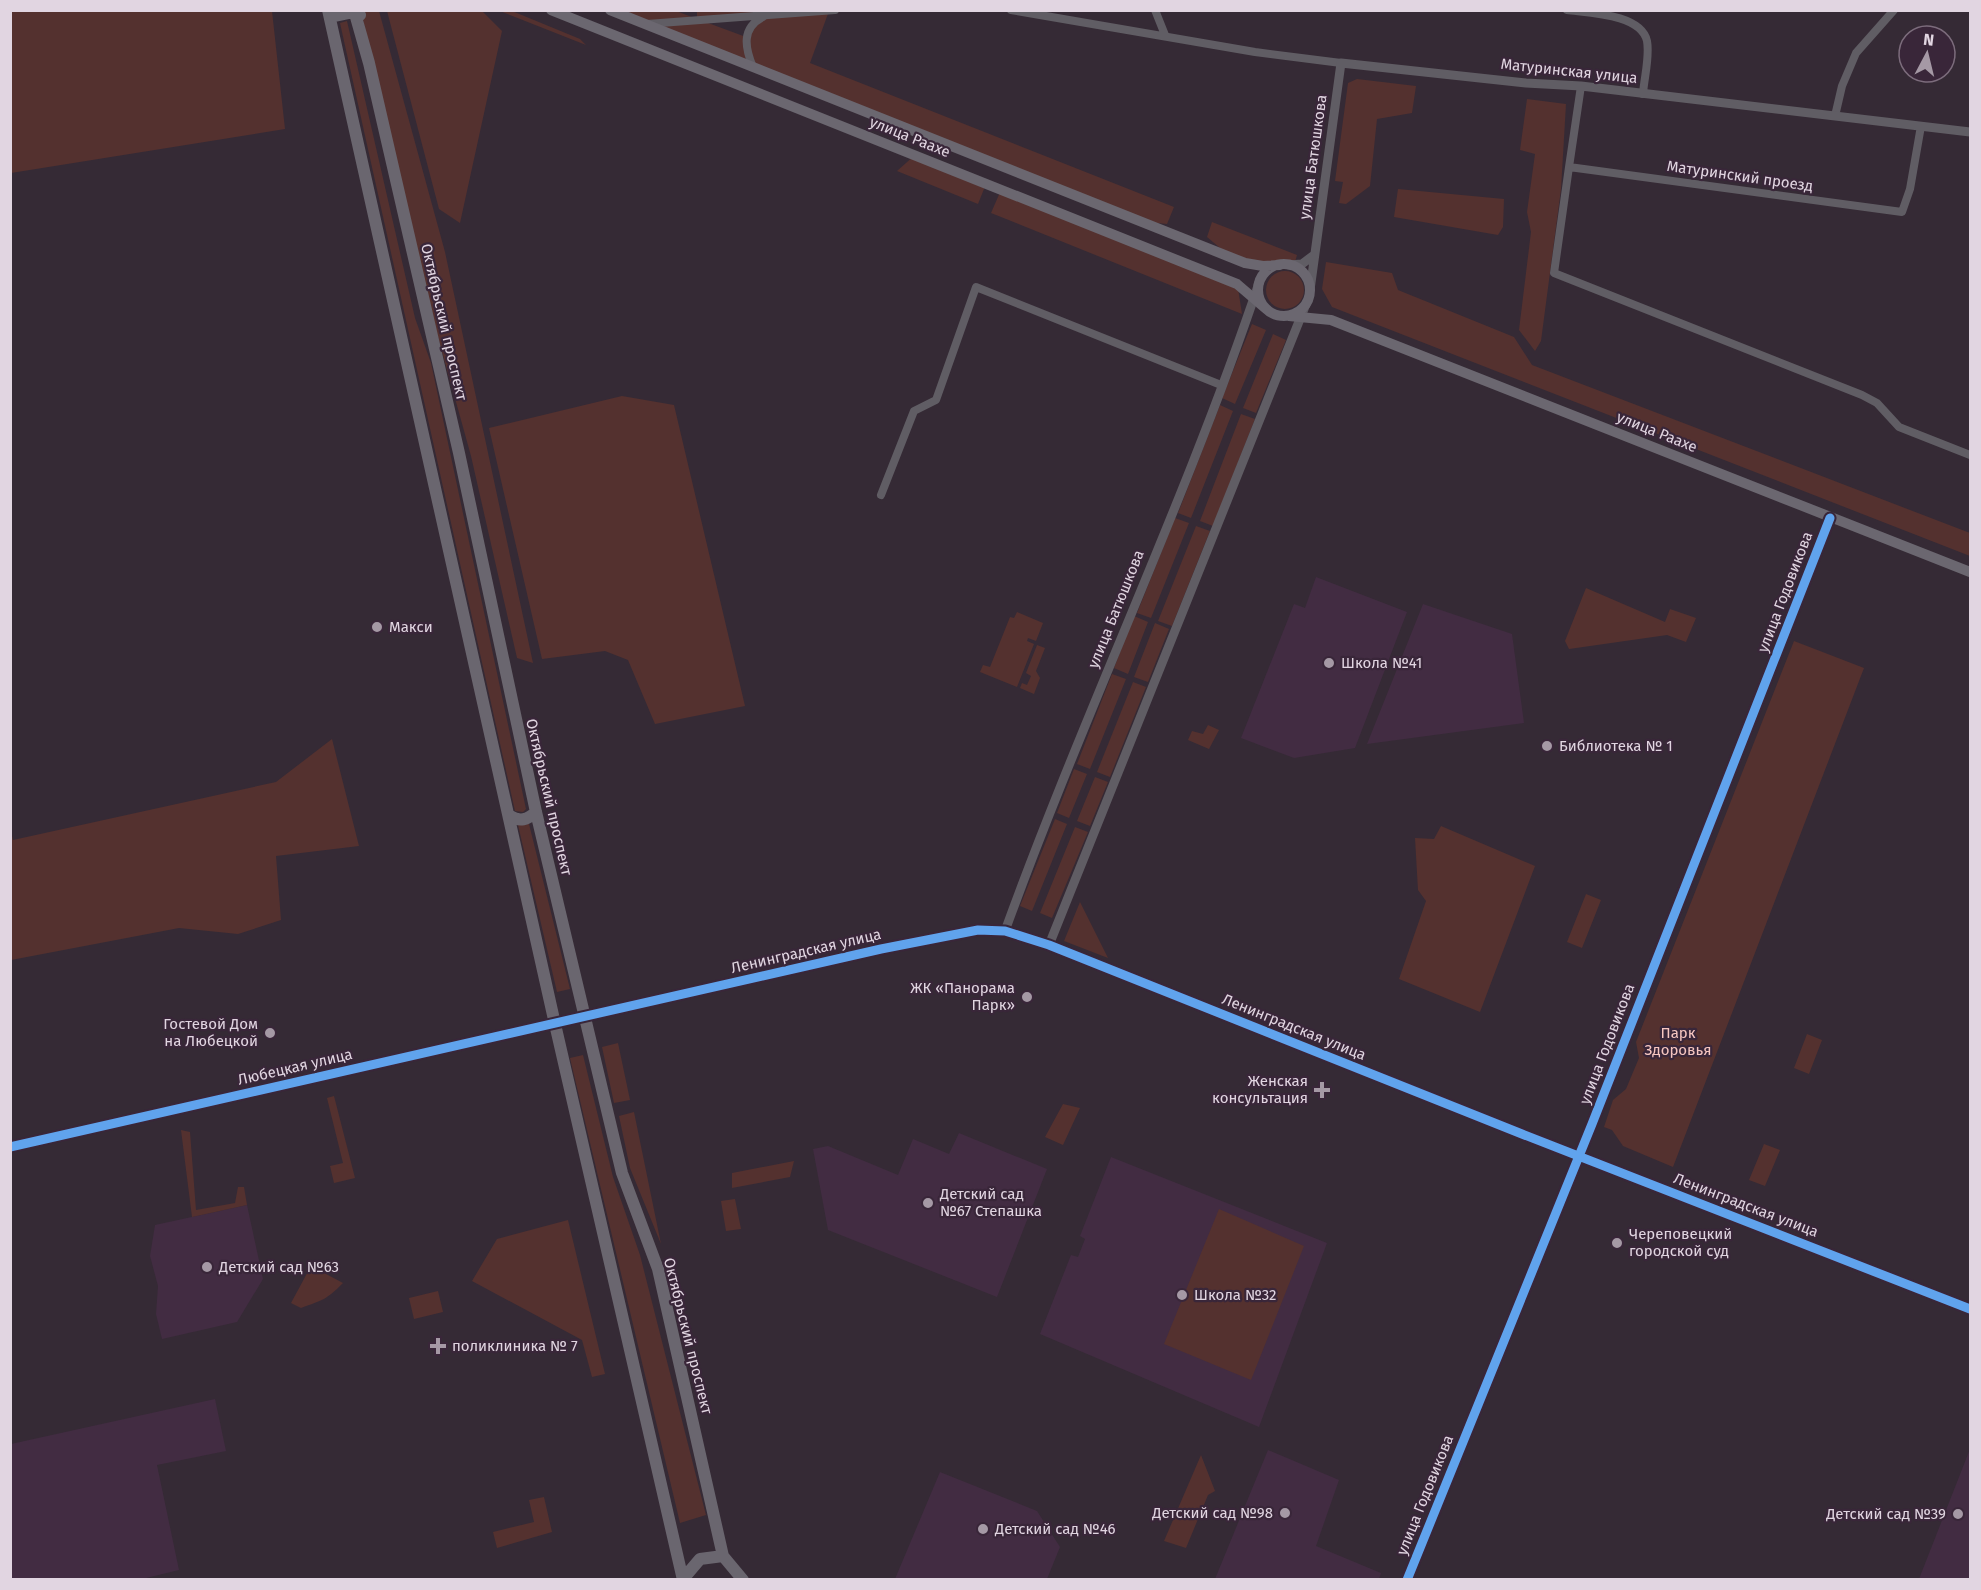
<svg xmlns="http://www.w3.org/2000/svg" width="1981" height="1590" font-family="'Fira Sans',sans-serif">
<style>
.built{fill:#422c42}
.green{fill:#54312f;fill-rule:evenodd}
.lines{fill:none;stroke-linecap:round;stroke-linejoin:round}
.minor{stroke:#605d64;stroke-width:8}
.tertiary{stroke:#605d64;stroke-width:9}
.secondary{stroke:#6b6770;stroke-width:10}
.primary{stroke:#6a666f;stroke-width:12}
.cycleway-casing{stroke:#392639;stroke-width:13}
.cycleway{stroke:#60a3ed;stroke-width:9}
.poi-dot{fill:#a599a5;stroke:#392639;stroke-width:2}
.labels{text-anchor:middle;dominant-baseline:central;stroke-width:4.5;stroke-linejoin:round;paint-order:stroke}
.street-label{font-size:15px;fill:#e1d5e1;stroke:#392639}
.poi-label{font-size:15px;fill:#e1d5e1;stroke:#392639;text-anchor:start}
.park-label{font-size:15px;fill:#f6c6c0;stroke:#392639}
</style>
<rect width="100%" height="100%" fill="#352a35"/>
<path class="built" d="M1316,577L1407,612L1355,748L1294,758L1241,738L1294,604L1305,608Z
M1423,604L1512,634L1524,723L1367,744Z
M959,1133L1047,1169L997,1297L828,1230L813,1149L828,1146L898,1175L913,1139L949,1154Z
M1111,1157L1327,1243L1259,1427L1040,1334L1071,1255L1078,1257L1085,1239L1080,1236Z
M247,1205L263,1279L237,1322L162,1339L156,1314L158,1286L150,1256L155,1225Z
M215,1399L226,1451L157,1465L179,1570L138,1580L11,1579V1444Z
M1970,1449V1579H1919Z
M1268,1450L1339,1480L1316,1546L1381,1573L1379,1579H1215Z
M940,1472L1037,1511L1060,1547L1047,1579H895Z"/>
<path class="green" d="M11,10L272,11L285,129L11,173Z
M361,11H379L445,252L533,663L517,658L471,456L423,283Z
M387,11H482L502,31L460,223L439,209Z
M500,11H512L580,39L586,45Z
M610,11H676L697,19V11H768L767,15L829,11L810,63L1174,207L1167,224L1138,221ZM764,16L746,37L700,20Z
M347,21L415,318L431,363L526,809L523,812L515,811L340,23Z
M1357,79L1416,86L1412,113L1377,119L1370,186L1346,204L1339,203L1343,182L1335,181L1348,83Z
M1527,99L1566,104L1561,189L1541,341L1535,351L1519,330L1531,232L1527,212L1535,154L1520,150Z
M915,155L986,184L978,204L897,171Z
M1398,189L1504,199L1503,227L1498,235L1394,217Z
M1001,190L1237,282L1242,314L991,213Z
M1212,222L1297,255L1294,266L1232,258L1207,237Z
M1326,262L1392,273L1398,290L1514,337L1532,365L1970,533V556L1332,307L1322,289Z
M1266 290a19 19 0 1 1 38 0a19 19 0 1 1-38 0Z
M1252,324L1266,330L1235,404L1222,398Z
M1273,334L1286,340L1256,413L1243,408Z
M622,396L674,405L745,706L655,724L628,660L605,651L542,659L489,428Z
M1220,405L1233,411L1191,518L1178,513Z
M1241,414L1255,419L1213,526L1200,521Z
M1175,518L1189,523L1151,618L1137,613Z
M1196,526L1210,531L1172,626L1158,621Z
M1586,588L1665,622L1670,609L1696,618L1686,642L1667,635L1569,649L1565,641Z
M1017,612L1043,623L1036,641L1028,638L1027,641L1034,644L1017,687L980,672L983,665L990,667L1010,617L1014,618Z
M1134,616L1148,622L1128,674L1114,668Z
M1155,623L1169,629L1148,682L1134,677Z
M1794,641L1864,668L1673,1167L1623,1146L1612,1130L1604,1127L1613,1100L1626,1089L1639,1058L1636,1042Z
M1037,645L1045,648L1036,671L1040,678L1034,694L1020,688L1022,683L1027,685L1031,676L1026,673Z
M1112,674L1126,679L1090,769L1077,764Z
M1133,682L1146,687L1110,777L1097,772Z
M1208,725L1219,730L1209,749L1188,740L1192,731L1203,734Z
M332,739L359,846L276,856L281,920L238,934L179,928L11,960V832L13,840L276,782Z
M1074,769L1087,774L1069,818L1057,813Z
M1095,777L1108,782L1090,826L1077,821Z
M1055,819L1067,824L1032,911L1020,906Z
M529,824L570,989L557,992L518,825Z
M1441,826L1535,866L1480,1012L1399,979L1426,901L1418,890L1415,838L1434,839Z
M1075,827L1088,832L1052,918L1040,913Z
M1586,894L1601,900L1582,948L1567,942Z
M1080,902L1108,958L1064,941Z
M1807,1034L1822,1040L1809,1074L1794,1068Z
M618,1043L630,1100L614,1103L602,1047Z
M583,1055L613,1177L640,1255L706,1515L680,1523L570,1058Z
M334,1096L355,1178L334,1183L330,1166L343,1163L327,1098Z
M1063,1104L1080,1108L1063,1145L1045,1137Z
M634,1112L661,1244L630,1168L619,1116Z
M181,1130L190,1132L196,1210L235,1203L238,1187H244L247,1205L192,1217Z
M1764,1144L1780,1150L1765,1186L1749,1180Z
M794,1161L790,1177L732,1188V1173Z
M735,1199L741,1229L726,1231L721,1201Z
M1219,1209L1304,1246L1251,1380L1164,1344Z
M568,1220L605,1374L592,1377L582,1340L472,1281L497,1239Z
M311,1266L343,1283C326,1300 323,1300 301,1308L291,1303Z
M438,1291L443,1312L414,1319L409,1298Z
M1201,1455L1215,1491L1208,1495L1186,1548L1164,1541Z
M544,1497L552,1532L497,1548L493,1532L534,1522L529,1500Z"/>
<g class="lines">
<path class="minor" d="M1011,10L1255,52L1341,63
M1155,10L1165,35
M1567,10C1589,13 1641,14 1647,41C1650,57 1644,78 1643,94
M647,24L835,10
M753,67C745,48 741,28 763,17
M1581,86L1569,167L1902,212L1910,189L1921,126
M1835,116L1842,86L1856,53L1894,10
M1569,167L1554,273L1862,395L1877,403L1899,427L1970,455
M881,495L914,411L936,400L976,287L1221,385"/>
<path class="tertiary" d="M1289,265L1302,264L1314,255
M1310,290L1341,63L1526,83L1581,86L1970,132
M1005,931C1084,713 1185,503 1259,283
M1049,945L1306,304
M10,1147L881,949L978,930L1005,931L1049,945L1522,1134L1970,1309
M1407,1580L1592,1124L1830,518"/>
<path class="secondary" d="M551,10L1237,284L1265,308
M610,10L1245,263L1263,266L1280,265
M1258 290a26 26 0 1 1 52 0a26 26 0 1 1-52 0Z
M1289,316L1331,320L1970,572"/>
<path class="primary" d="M328,10L555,1024L683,1580
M354,10L369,63L459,453L536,812L622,1173L658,1269L723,1556L743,1580
M330,17L354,12L360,15
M510,816C520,822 527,820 536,812
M683,1579L700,1559L723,1556"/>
<g class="cycleway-casing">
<path id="cycleway" d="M10,1147L881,949L978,930L1005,931L1049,945L1522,1134L1970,1309
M1407,1580L1592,1124L1830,518"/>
</g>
<use href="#cycleway" class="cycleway"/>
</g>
<g class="poi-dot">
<circle cx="377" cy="627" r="6"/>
<circle cx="1329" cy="663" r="6"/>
<circle cx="1547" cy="746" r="6"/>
<circle cx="1027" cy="997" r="6"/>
<circle cx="270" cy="1033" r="6"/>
<path d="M1319 1081h6v6h6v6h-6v6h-6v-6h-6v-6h6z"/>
<circle cx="928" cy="1203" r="6"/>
<circle cx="1617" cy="1243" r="6"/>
<circle cx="207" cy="1267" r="6"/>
<circle cx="1182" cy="1295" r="6"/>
<path d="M435 1337h6v6h6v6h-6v6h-6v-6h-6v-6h6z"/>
<circle cx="1285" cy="1513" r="6"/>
<circle cx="1958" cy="1514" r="6"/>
<circle cx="983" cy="1529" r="6"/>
</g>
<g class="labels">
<g class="street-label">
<text transform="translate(1569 71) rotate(6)">Матуринская улица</text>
<text transform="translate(910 137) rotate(22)">улица Раахе</text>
<text transform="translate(1313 157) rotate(-82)">улица Батюшкова</text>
<text transform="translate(1740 176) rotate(8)">Матуринский проезд</text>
<text transform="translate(444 322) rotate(77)">Октябрьский проспект</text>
<text transform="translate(1657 432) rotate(22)">улица Раахе</text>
<text transform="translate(1785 592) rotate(-69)">улица Годовикова</text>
<text transform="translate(1116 609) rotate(-68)">улица Батюшкова</text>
<text transform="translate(549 797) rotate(77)">Октябрьский проспект</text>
<text transform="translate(806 951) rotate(-13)">Ленинградская улица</text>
<text transform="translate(1294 1027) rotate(22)">Ленинградская улица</text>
<text transform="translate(1607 1044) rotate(-69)">улица Годовикова</text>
<text transform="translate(295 1067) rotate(-13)">Любецкая улица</text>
<text transform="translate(1746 1205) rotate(21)">Ленинградская улица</text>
<text transform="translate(688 1336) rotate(76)">Октябрьский проспект</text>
<text transform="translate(1425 1495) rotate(-68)">улица Годовикова</text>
</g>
<g class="poi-label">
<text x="389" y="627">Макси</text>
<text x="1341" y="663">Школа №41</text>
<text x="1559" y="746">Библиотека № 1</text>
<text x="1015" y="988" text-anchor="end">ЖК «Панорама<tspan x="1015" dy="17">Парк»</tspan></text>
<text x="258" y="1024" text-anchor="end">Гостевой Дом<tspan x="258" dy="17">на Любецкой</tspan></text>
<text x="1308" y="1081" text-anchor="end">Женская<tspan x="1308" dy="17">консультация</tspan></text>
<text x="940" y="1194">Детский сад<tspan x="940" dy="17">№67 Степашка</tspan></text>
<text x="1629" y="1234">Череповецкий<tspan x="1629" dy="17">городской суд</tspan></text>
<text x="219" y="1267">Детский сад №63</text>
<text x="1194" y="1295">Школа №32</text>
<text x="452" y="1346">поликлиника № 7</text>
<text x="1273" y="1513" text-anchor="end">Детский сад №98</text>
<text x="1946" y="1514" text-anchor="end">Детский сад №39</text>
<text x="995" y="1529">Детский сад №46</text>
</g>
<g class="park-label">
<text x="1678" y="1033">Парк<tspan x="1678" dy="17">Здоровья</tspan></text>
</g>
</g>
<rect width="1981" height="1590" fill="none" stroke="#e1d5e1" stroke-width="24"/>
<g transform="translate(1927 54) rotate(7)"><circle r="28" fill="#392639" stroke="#7c6c7c" stroke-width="1.5"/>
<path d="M0-4.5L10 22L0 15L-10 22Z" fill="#a599a5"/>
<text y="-9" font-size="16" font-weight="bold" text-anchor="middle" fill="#e1d5e1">N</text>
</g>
</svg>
